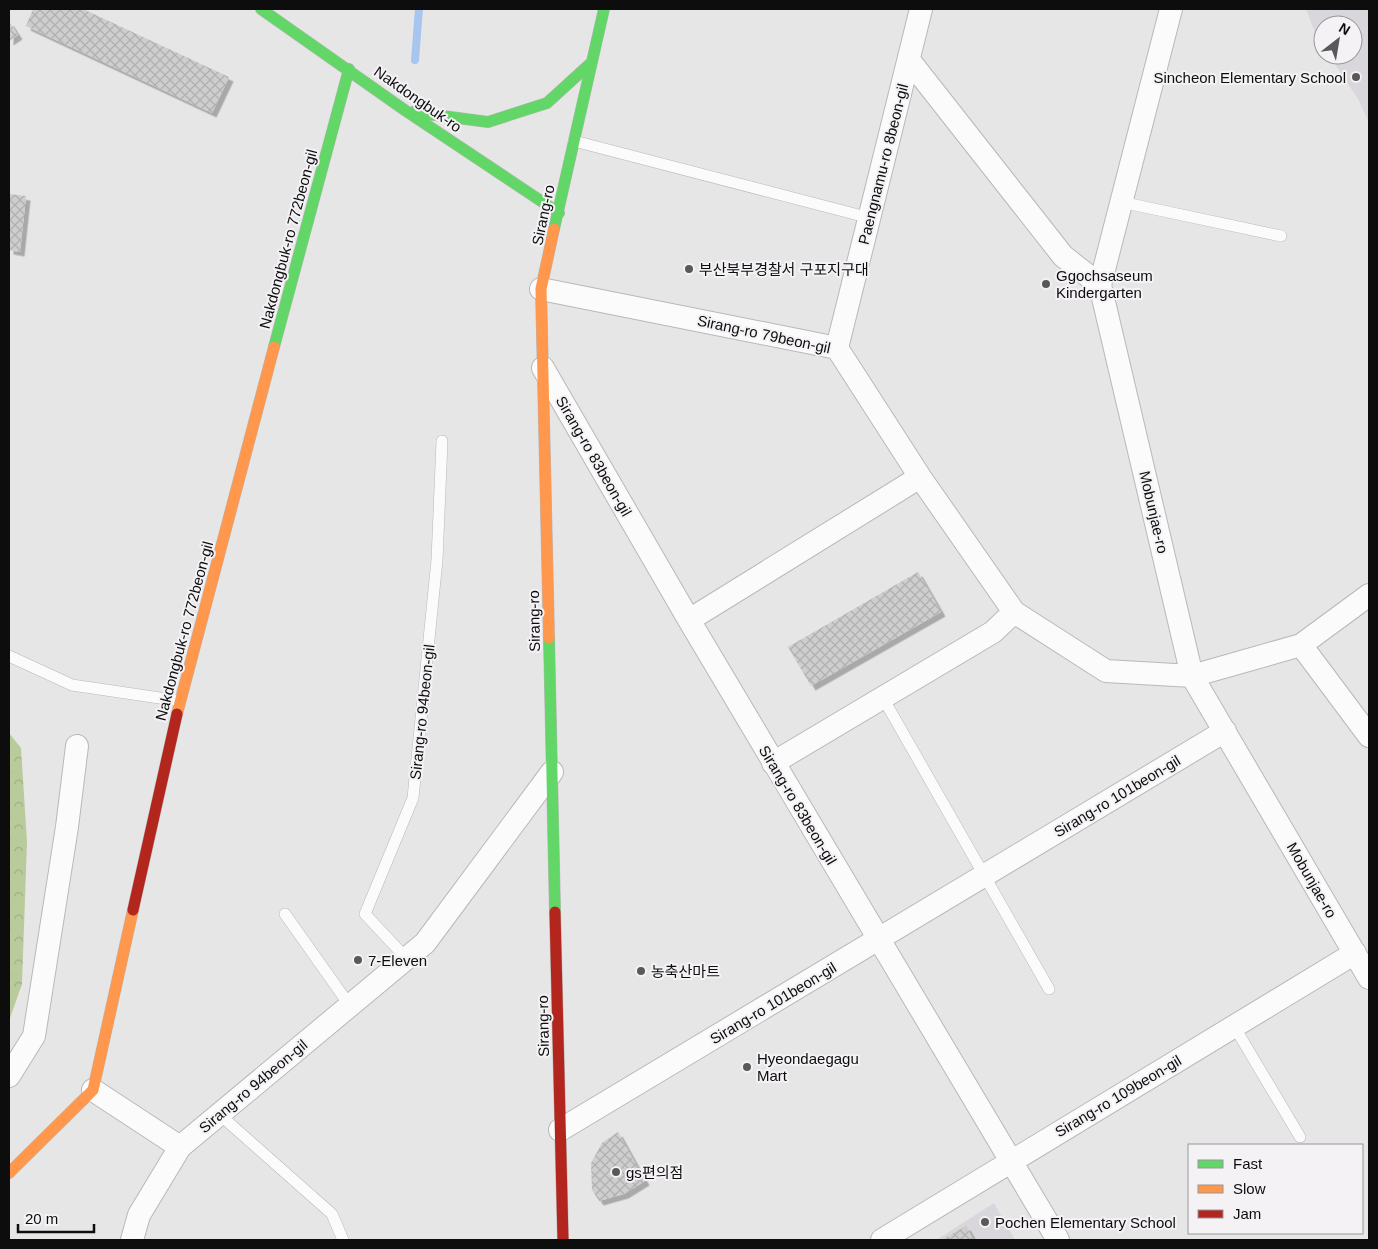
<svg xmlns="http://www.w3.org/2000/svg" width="1378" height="1249" font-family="Arial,'Noto Sans KR',sans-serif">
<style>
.built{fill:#dad7dc}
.forest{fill:url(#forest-crowns)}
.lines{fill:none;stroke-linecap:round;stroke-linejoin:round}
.stream{stroke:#a7c6ef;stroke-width:8}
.building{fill:url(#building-cross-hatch);filter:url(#shadow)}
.lane-casing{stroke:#b9b8b9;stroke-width:12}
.street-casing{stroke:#b9b8b9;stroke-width:24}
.fast-casing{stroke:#b9b8b9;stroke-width:12}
.slow-casing{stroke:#b9b8b9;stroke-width:12}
.jam-casing{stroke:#b9b8b9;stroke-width:12}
.lane{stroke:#fbfbfb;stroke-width:11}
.street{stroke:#fbfbfb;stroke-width:22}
.fast{stroke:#63d668;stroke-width:11}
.slow{stroke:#ff974d;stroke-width:11}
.jam{stroke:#b3261e;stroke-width:11}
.poi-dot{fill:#5a595a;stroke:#f4f2f5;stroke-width:2}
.labels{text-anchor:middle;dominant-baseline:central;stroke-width:4;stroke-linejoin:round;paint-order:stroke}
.poi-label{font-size:15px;fill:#0e0d0e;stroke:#f4f2f5;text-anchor:start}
.street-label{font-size:15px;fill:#0e0d0e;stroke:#f4f2f5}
</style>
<defs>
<pattern id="forest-crowns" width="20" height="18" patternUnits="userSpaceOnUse" patternTransform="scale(1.25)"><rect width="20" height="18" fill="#bacb9b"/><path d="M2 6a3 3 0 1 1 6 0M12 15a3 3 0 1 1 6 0" fill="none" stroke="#9fad84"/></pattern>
<pattern id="building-cross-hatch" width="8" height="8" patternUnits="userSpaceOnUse" patternTransform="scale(1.25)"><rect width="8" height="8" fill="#cecece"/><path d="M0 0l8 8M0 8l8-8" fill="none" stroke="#b0b0b0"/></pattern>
<filter id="shadow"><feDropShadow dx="4.5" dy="4.5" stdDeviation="0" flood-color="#0004"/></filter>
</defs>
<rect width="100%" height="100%" fill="#e7e6e7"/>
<path class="built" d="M1306,9H1369V123L1358,99L1329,55H1353V25H1323V46L1316,35Z
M994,1203L1015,1240H936Z"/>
<path class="forest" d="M9,733L21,748L27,842L22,984L9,1021Z"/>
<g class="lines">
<path class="stream" d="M415,60L419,9"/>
</g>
<path class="building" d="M33,9H83L229,77L212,113L26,26Z
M9,21L18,35L9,41Z
M9,194L26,196L20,252L9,250Z
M918,572L941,612L811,686L788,647Z
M618,1132L645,1181L624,1194L599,1201L592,1190L591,1163L602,1143Z
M966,1226L974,1240H941Z"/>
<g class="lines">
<g class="lane-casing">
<path id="lane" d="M574,141L870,218
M1121,202L1281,236
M9,656L72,685L180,701
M883,698L1049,989
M285,914L350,1006
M407,959L365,914L413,798L437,560L442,441
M1234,1026L1300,1137
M219,1114L332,1214L343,1240"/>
</g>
<g class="street-casing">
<path id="street" d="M1171,9L1100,285L1192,676L1369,978
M909,60L1063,256L1100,285
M541,289L837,348L920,477L1014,612L1106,671L1192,676L1301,645L1369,736
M837,348L921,9
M543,368L689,620L1058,1240
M689,620L920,477
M1301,645L1369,595
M773,763L993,632L1014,612
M9,1076L34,1036L67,827L77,746
M93,1090L180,1147
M560,1130L1225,731
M132,1240L139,1215L180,1147L425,943L552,772
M882,1240L1355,953"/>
</g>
<g class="fast-casing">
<path id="fast" d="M261,9L406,111L559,213
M413,112L488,122L547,103L592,62
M554,229L604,9
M274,347L349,69
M549,638L555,912"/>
</g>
<g class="slow-casing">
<path id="slow" d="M549,638L541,289L554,229
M177,714L274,347
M9,1173L93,1090L133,910"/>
</g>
<g class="jam-casing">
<path id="jam" d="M133,910L177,714
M555,912L563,1240"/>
</g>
<use href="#lane" class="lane"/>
<use href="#street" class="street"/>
<use href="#fast" class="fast"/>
<use href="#slow" class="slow"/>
<use href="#jam" class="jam"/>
</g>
<g class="poi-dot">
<circle cx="1356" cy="77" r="5"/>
<circle cx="689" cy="269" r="5"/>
<circle cx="1046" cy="284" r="5"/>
<circle cx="358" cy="960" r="5"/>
<circle cx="641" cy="971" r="5"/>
<circle cx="747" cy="1067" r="5"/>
<circle cx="616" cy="1172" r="5"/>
<circle cx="985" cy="1222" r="5"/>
</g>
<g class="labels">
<g class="poi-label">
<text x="1346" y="77" text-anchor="end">Sincheon Elementary School</text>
<text x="699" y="269">부산북부경찰서 구포지구대</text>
<text x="1056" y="275">Ggochsaseum<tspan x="1056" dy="17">Kindergarten</tspan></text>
<text x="368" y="960">7-Eleven</text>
<text x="651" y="971">농축산마트</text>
<text x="757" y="1058">Hyeondaegagu<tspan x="757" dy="17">Mart</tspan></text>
<text x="626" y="1172">gs편의점</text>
<text x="995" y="1222">Pochen Elementary School</text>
</g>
<g class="street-label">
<text transform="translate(418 99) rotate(35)">Nakdongbuk-ro</text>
<text transform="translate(883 164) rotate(-76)">Paengnamu-ro 8beon-gil</text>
<text transform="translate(543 215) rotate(-78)">Sirang-ro</text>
<text transform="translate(288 239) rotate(-75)">Nakdongbuk-ro 772beon-gil</text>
<text transform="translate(764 334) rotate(12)">Sirang-ro 79beon-gil</text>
<text transform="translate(594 456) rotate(60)">Sirang-ro 83beon-gil</text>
<text transform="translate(1154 512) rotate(77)">Mobunjae-ro</text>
<text transform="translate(534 621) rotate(-91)">Sirang-ro</text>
<text transform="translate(184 631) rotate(-75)">Nakdongbuk-ro 772beon-gil</text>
<text transform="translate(422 712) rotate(-84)">Sirang-ro 94beon-gil</text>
<text transform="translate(1117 796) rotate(-31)">Sirang-ro 101beon-gil</text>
<text transform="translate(798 805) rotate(59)">Sirang-ro 83beon-gil</text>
<text transform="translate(1312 880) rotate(60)">Mobunjae-ro</text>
<text transform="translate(773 1003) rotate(-31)">Sirang-ro 101beon-gil</text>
<text transform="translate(543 1026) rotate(-91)">Sirang-ro</text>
<text transform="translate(253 1086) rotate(-40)">Sirang-ro 94beon-gil</text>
<text transform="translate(1118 1096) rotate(-31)">Sirang-ro 109beon-gil</text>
</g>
</g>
<rect width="1378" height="1249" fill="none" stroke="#0e0d0e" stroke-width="20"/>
<rect x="1188" y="1144" width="175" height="90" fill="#f4f2f5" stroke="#989699"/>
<rect x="1198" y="1160" width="25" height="8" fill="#63d668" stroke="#989699"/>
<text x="1233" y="1169" font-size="15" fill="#0e0d0e">Fast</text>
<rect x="1198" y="1185" width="25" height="8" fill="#ff974d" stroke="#989699"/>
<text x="1233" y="1194" font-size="15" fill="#0e0d0e">Slow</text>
<rect x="1198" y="1210" width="25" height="8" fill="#b3261e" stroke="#989699"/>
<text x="1233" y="1219" font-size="15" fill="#0e0d0e">Jam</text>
<g transform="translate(1338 40) rotate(31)"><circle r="24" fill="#f4f2f5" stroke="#989699"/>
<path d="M0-4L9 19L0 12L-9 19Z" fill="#5a595a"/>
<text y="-8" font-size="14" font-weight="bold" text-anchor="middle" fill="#0e0d0e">N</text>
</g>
<path d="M18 1224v8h76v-8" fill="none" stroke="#0e0d0e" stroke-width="2.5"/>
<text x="25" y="1224" font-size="15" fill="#0e0d0e" stroke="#f4f2f5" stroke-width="4" paint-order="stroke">20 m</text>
</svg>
